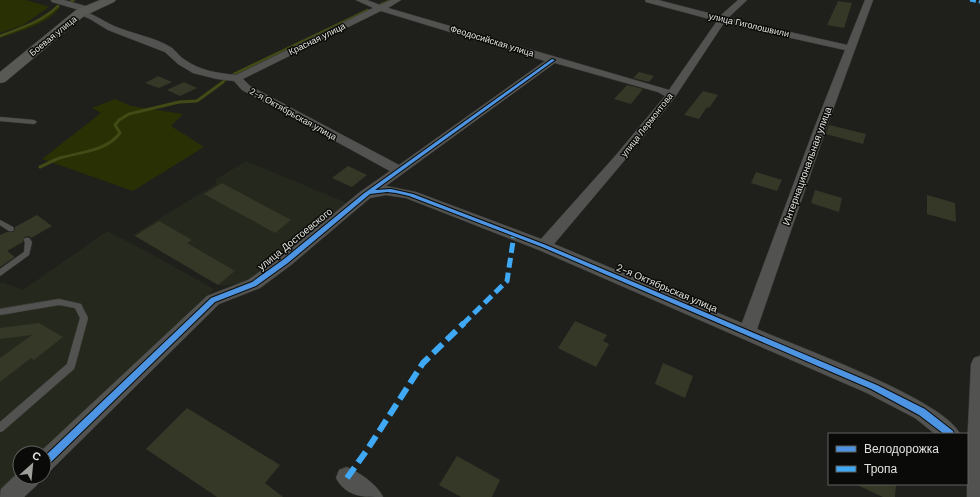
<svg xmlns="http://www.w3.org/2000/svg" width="980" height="497" font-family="'DM Sans',sans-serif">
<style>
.built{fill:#25281c}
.green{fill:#283004}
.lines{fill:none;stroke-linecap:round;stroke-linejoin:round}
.stream-far1{stroke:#414b15;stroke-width:2.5}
.stream{stroke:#414b15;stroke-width:3}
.building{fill:#353827}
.lane-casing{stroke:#3c3d39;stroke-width:1}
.street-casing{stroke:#3c3d39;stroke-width:1}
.secondary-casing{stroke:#3c3d39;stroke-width:1}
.lane{fill:#525250;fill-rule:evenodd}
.street{fill:#525250;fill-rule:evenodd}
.secondary{fill:#585954;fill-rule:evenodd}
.quiet-far2{stroke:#3fa9f5;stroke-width:3;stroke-dasharray:6 3;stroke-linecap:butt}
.quiet-far1{stroke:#3fa9f5;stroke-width:5;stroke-dasharray:10 5;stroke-linecap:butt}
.quiet{stroke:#3fa9f5;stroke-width:6;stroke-dasharray:13 6;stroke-linecap:butt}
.cycleway-casing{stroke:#0a0b08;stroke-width:2}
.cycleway{fill:#4d94e3;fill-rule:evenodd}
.labels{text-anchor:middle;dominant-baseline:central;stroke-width:3;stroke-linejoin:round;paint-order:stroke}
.far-street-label{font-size:9px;fill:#e2e3de;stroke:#0a0b08}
.street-label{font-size:10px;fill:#e2e3de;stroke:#0a0b08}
</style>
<rect width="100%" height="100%" fill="#1f201c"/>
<path class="built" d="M246,161L347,203L261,275L248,282L221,286L133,235L216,184L215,180Z
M107,231L144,250L214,289L44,453H20V477L0,496V284L2,282L23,290Z"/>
<path class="green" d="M0,0H26L49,7L23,25L0,33Z
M60,6C54,22 15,33 0,38V35L33,22L56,7Z
M115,99L131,106L183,114L171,126L204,147L133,191L42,159L101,113L92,108Z"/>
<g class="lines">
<path class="stream-far1" d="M68,3L74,0
M380,5L391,0
M0,36C21,28 42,22 58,6
M234,74L368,10
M221,83L227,79"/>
<path class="stream" d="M40,167C47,164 53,160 60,158C80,152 107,151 120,133L115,125L119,120L129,114L179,102L197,101L223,82"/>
</g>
<path class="building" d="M838,1L852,3L844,28L827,25Z
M639,72L654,76L649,82L633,78Z
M158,76L172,82L159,88L145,83Z
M184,82L197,88L180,96L167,90Z
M627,85L643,89L631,104L614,99Z
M703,91L718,95L709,108L707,107L699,119L684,115Z
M829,125L866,134L863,144L826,134Z
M348,166L367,175L352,187L332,178Z
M756,172L782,180L777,191L751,183Z
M222,183L291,220L275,233L204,194Z
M815,190L842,198L839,212L811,203Z
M927,195L955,203L956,222L927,214Z
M37,215L52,226L31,238L29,236L24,237L23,242L7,251L15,257L0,267V235L7,232H13L15,230V227Z
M159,221L192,240L187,243L235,271L218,285L135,236Z
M575,321L607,335L603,341L609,344L596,367L558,348Z
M39,323L63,337L34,360L31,358L0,382V358L32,335L0,339V328Z
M663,363L693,376L685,398L655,384Z
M187,408L280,465L265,483L283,497H217L146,449Z
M457,456L500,480L492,497H461L439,485Z
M855,484H896L895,497H883Z"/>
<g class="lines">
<g class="lane-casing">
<path id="lane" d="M0,117L34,120L37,122L34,124L0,121Z
M0,220L13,227L14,229L13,231H9L0,225Z
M25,238H29L32,242L29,255L0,276V269L24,252L25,243L24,240Z
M59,299L81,304L88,318L75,366L74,369L3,431L0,432V422L67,364L80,318L75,308L59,305L0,315V309Z"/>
</g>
<g class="street-casing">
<path id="street" d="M51,0H64L89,7L90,9L86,12L52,2Z
M356,0H367L380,5L391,0H401L388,8L669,90L717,21L646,2L645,0H658L720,16L738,0H747L728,18L847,45L865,0H873L827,126L757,329C796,346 945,400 960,434H935L915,418L867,393L539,250L406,198L386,195L370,198L291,265L260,288L219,304L51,470L44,473V453H39L207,296L248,280L281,257L360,192L390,171L242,90L234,81L217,79L193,73L178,64L165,52L108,30L90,19L76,13L80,10C94,14 101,20 114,26C132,34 155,37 172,48C177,52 180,57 185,60C201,71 217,73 236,75L373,8ZM381,11L545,61L399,165L250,86L243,79ZM724,23L845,50L815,126L742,323L554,244L624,161L675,97ZM555,63L658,92L665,96L616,155L541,239L416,192L386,186Z
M980,356V497H967V448L971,364L974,358Z
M347,467C360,473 377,484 383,497C363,497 346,497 336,478L339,470Z
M20,471V477H40L37,485L24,497H0L1,489Z"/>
</g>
<g class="secondary-casing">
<path id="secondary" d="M100,0H116L114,2L84,16L5,82L0,83V72L76,10Z"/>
</g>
<use href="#lane" class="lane"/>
<use href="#street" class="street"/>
<use href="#secondary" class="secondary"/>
<path class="quiet-far2" d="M970,0L980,2"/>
<path class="quiet-far1" d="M463,324L507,281L514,235"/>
<path class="quiet" d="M347,478L367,450L423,363L464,323"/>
<g class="cycleway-casing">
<path id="cycleway" d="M552,59L555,60L375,190L391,189L413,194L546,245L877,385L925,409L953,431L954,434H944L919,415L871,389L542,247L409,196L396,193L387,192L370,194L288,263L256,286L215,302L47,466L44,467V457L211,298L252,282L284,259L363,194Z"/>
</g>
<use href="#cycleway" class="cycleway"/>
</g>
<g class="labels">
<g class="far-street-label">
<text transform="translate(749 25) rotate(13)">улица Гиголошвили</text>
<text transform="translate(53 36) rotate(-39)">Боевая улица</text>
<text transform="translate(317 39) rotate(-26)">Красная улица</text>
<text transform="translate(492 41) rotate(17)">Феодосийская улица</text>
<text transform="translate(293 114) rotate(29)">2-я Октябрьская улица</text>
<text transform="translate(647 125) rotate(-52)">улица Лермонтова</text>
</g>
<g class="street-label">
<text transform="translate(807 166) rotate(-70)">Интернациональная улица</text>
<text transform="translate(295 239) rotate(-39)">улица Достоевского</text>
<text transform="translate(667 288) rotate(23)">2-я Октябрьская улица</text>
</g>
</g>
<rect x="828" y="433" width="140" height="52" fill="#0a0b08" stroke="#60615e"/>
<rect x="836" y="446" width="20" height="6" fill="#4d94e3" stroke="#60615e"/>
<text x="864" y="453" font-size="12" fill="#e2e3de">Велодорожка</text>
<rect x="836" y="466" width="20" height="6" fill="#3fa9f5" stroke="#60615e"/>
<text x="864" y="473" font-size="12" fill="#e2e3de">Тропа</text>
<g transform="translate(32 465) rotate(27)"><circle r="19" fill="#0a0b08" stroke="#60615e"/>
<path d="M0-3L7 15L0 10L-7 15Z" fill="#9e9f9a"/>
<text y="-6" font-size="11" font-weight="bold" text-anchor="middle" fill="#e2e3de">С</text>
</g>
</svg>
